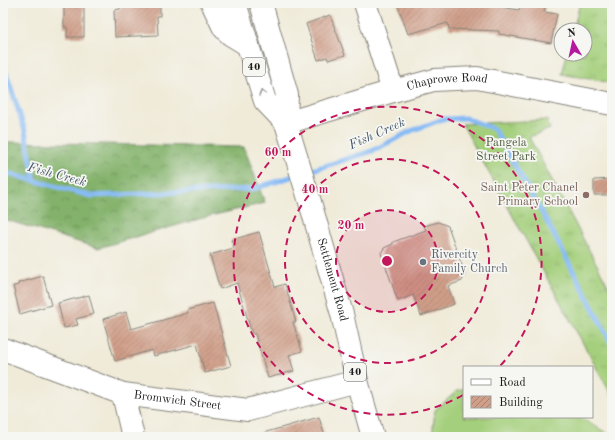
<svg xmlns="http://www.w3.org/2000/svg" width="615" height="440" font-family="'Old Standard TT',serif">
<style>
.grass{fill:url(#grass-tufts);stroke:#60764c}
.forest{fill:url(#forest-crowns);stroke:#506744}
.pitch{fill:#a4cf7b;stroke:#60764c}
.lines{fill:none;stroke-linecap:round;stroke-linejoin:round}
.stream{stroke:#87bbf5;stroke-width:5}
.building{fill:url(#building-hatch)}
.minor-casing{stroke:#86847a;stroke-width:24}
.major-casing{stroke:#86847a;stroke-width:24}
.minor{stroke:#fff;stroke-width:22}
.major{stroke:#fff;stroke-width:22}
.oneway{stroke:#999}
.ring{fill:none;stroke:#c2185b;stroke-width:2;stroke-dasharray:7 5}
.education-dot{fill:#8d6e63;stroke:#f6f6f2;stroke-width:1.5}
.worship-dot{fill:#6b7280;stroke:#f6f6f2;stroke-width:1.5}
.labels{text-anchor:middle;dominant-baseline:central;stroke-width:3.5;stroke-linejoin:round;paint-order:stroke}
.shield{fill:#f6f6f2;stroke:#5d5d5c;stroke-width:1}
.shield-label{font-size:11px;font-weight:bold;fill:#1c1c1c}
.street-label{font-size:12px;fill:#1c1c1c;stroke:#f6f6f2}
.park-label{font-size:12px;fill:#4c5b3d;stroke:#f6f6f2}
.education-label{font-size:12px;fill:#785e54;stroke:#f6f6f2;text-anchor:end}
.worship-label{font-size:12px;fill:#5b616d;stroke:#f6f6f2;text-anchor:start}
.water-label{font-size:13px;font-style:italic;fill:#415468;stroke:#f6f6f2}
.centre{fill:#c2185b;stroke:#f6f6f2;stroke-width:2}
.ring-label{font-size:12px;text-anchor:middle;font-weight:bold;fill:#c2185b;stroke:#f6f6f2;stroke-width:3.5;stroke-linejoin:round;paint-order:stroke}
</style>
<defs>
<pattern id="grass-tufts" width="24" height="20" patternUnits="userSpaceOnUse"><rect width="24" height="20" fill="#a4cf7b"/><path d="M3 7l-1-3M5 7V3M7 7l1-3M15 17l-1-3M17 17v-4M19 17l1-3" fill="none" stroke="#8db16a"/></pattern>
<pattern id="forest-crowns" width="20" height="18" patternUnits="userSpaceOnUse"><rect width="20" height="18" fill="#83b26b"/><path d="M2 6a3 3 0 1 1 6 0M12 15a3 3 0 1 1 6 0" fill="none" stroke="#6a9057"/></pattern>
<pattern id="building-hatch" width="6" height="6" patternUnits="userSpaceOnUse"><rect width="6" height="6" fill="#d09f89"/><path d="M-1 1l2-2M0 6l6-6M5 7l2-2" fill="none" stroke="#a8816f"/></pattern>
</defs>
<rect width="100%" height="100%" fill="#f6f6f2"/>
<filter id="ink" filterUnits="userSpaceOnUse"><feTurbulence type="fractalNoise" baseFrequency=".025" numOctaves="2"/><feDisplacementMap in="SourceGraphic" scale="8" xChannelSelector="R" yChannelSelector="G"/><feConvolveMatrix kernelMatrix="1 2 1 2 8 2 1 2 1" color-interpolation-filters="sRGB"/></filter>
<filter id="wash" filterUnits="userSpaceOnUse"><feTurbulence type="fractalNoise" baseFrequency=".012" numOctaves="4" result="noise"/><feDisplacementMap in="SourceGraphic" scale="16" xChannelSelector="R" yChannelSelector="G"/><feGaussianBlur stdDeviation="0.9" result="paint"/><feColorMatrix in="noise" values="0 0 0 0 0 0 0 0 0 0 0 0 0 0 0 0 0 1.4 0 .05"/><feComposite in="paint" operator="in"/></filter>
<g filter="url(#wash)">
<rect width="100%" height="100%" fill="#f0ebd9"/>
<path class="grass" d="M580,3H612V83L562,74L567,54H585V30H573Z
M547,120L550,129L529,137L612,293V396L462,124Z"/>
<path class="forest" d="M3,141L7,142L244,147L265,203L206,217L98,248L3,219Z"/>
<path class="pitch" d="M464,389V417H580L610,435V437H432L435,410L457,391Z"/>
<g class="lines">
<path class="stream" d="M3,63L25,131L35,181
M3,172L91,196L253,189L297,175
M306,172L372,151L411,131L443,119L466,118L494,129L545,218L612,344"/>
</g>
<g id="blocks">
<path class="building" d="M64,3H84V37H67V27H64Z
M121,3H160V16H157L158,35L115,37L114,10L120,9Z
M397,3H488V5L519,10L521,3H546L544,12L557,14L551,43L499,34V31L449,29L448,23L408,34Z
M330,15L345,55L328,60L327,57L318,60L306,24Z
M612,179V195H594V180Z
M438,222L448,226L465,274L462,281L448,286L454,304L421,316L413,295L398,301L381,253L384,248L393,244V242L426,230L424,226Z
M259,232L275,287L285,284L296,322H293L302,351L289,355L294,371L268,378L255,334H252L237,283L220,289L210,255L234,248L231,240Z
M43,276L51,305L20,314L13,286L19,285L18,283Z
M89,295L94,314L76,319L78,325L64,328L58,303Z
M213,303L231,366L205,373L197,344L154,356L152,350L115,361L103,319L126,312L131,329L188,313L187,310Z
M319,417L325,437H264L263,433Z"/>
</g>
</g>
<g filter="url(#ink)">
<use href="#blocks" fill-opacity="0" stroke="#86847a" stroke-width="1"/>
<g class="lines">
<g class="minor-casing">
<g id="minor">
<path d="M212,3L224,28L230,34L248,45"/>
<path d="M365,3L393,91"/>
<path id="s1" d="M286,123L393,91L434,80L477,78L612,104"/>
<path id="s2" d="M3,349L123,394L248,410L357,381"/>
<path d="M123,394L133,437"/>
</g>
</g>
<g class="major-casing">
<g id="major">
<path d="M235,3L265,101L286,123"/>
<path id="s3" d="M261,3L287,95L286,123L310,202L342,314L357,381L373,437"/>
</g>
</g>
<use href="#minor" class="minor"/>
<use href="#major" class="major"/>
</g>
<defs><path id="oneway-chevron" d="M-2-3.5L2.5 0L-2 3.5" fill="none" stroke-width="1.6" stroke-linecap="round" stroke-linejoin="round"/></defs>
<use class="oneway" href="#oneway-chevron" transform="translate(262 93) rotate(-106)"/>
</g>
<circle cx="387" cy="261" r="51" fill="#c2185b" fill-opacity=".12"/>
<g class="ring">
<circle cx="387" cy="261" r="51"/>
<circle cx="387" cy="261" r="102"/>
<path d="M463 395A154 154 0 1 1 500 366"/>
</g>
<circle class="education-dot" cx="586" cy="195" r="4"/>
<circle class="worship-dot" cx="423" cy="262" r="4"/>
<g class="labels">
<g class="shield">
<rect x="243" y="58" width="22" height="18" rx="3"/>
<rect x="344" y="363" width="22" height="18" rx="3"/>
</g>
<g class="shield-label">
<text x="254" y="67">40</text>
<text x="355" y="372">40</text>
</g>
<g class="street-label">
<text stroke="none"><textPath href="#s1" startOffset="167">Chaprowe Road</textPath></text>
<text stroke="none"><textPath href="#s3" startOffset="287">Settlement Road</textPath></text>
<text stroke="none"><textPath href="#s2" startOffset="183">Bromwich Street</textPath></text>
</g>
<g class="park-label">
<text x="506" y="143">Pangela<tspan x="506" dy="14">Street Park</tspan></text>
</g>
<g class="education-label">
<text x="578" y="188">Saint Peter Chanel<tspan x="578" dy="14">Primary School</tspan></text>
</g>
<g class="worship-label">
<text x="431" y="255">Rivercity<tspan x="431" dy="14">Family Church</tspan></text>
</g>
<g class="water-label">
<text transform="translate(377 134) rotate(-24)">Fish Creek</text>
<text transform="translate(57 175) rotate(15)">Fish Creek</text>
</g>
</g>
<circle cx="387" cy="261" r="6" class="centre"/>
<g class="ring-label">
<text x="278" y="156">60 m</text>
<text x="315" y="193">40 m</text>
<text x="351" y="229">20 m</text>
</g>
<rect width="615" height="440" fill="none" stroke="#f6f6f2" stroke-width="16"/>
<rect x="463" y="366" width="130" height="52" fill="#f6f6f2" stroke="#9f9f9c"/>
<rect x="471" y="379" width="20" height="6" fill="#ffffff" stroke="#9f9f9c"/>
<text x="499" y="386" font-size="12" fill="#1c1c1c">Road</text>
<rect x="471" y="396" width="20" height="12" fill="url(#building-hatch)" stroke="#9f9f9c"/>
<text x="499" y="406" font-size="12" fill="#1c1c1c">Building</text>
<g transform="translate(573 42) rotate(351)"><circle r="19" fill="#f6f6f2" stroke="#9f9f9c"/>
<path d="M0-3L7 15L0 10L-7 15Z" fill="#b5179e"/>
<text y="-6" font-size="11" font-weight="bold" text-anchor="middle" fill="#1c1c1c">N</text>
</g>
</svg>
